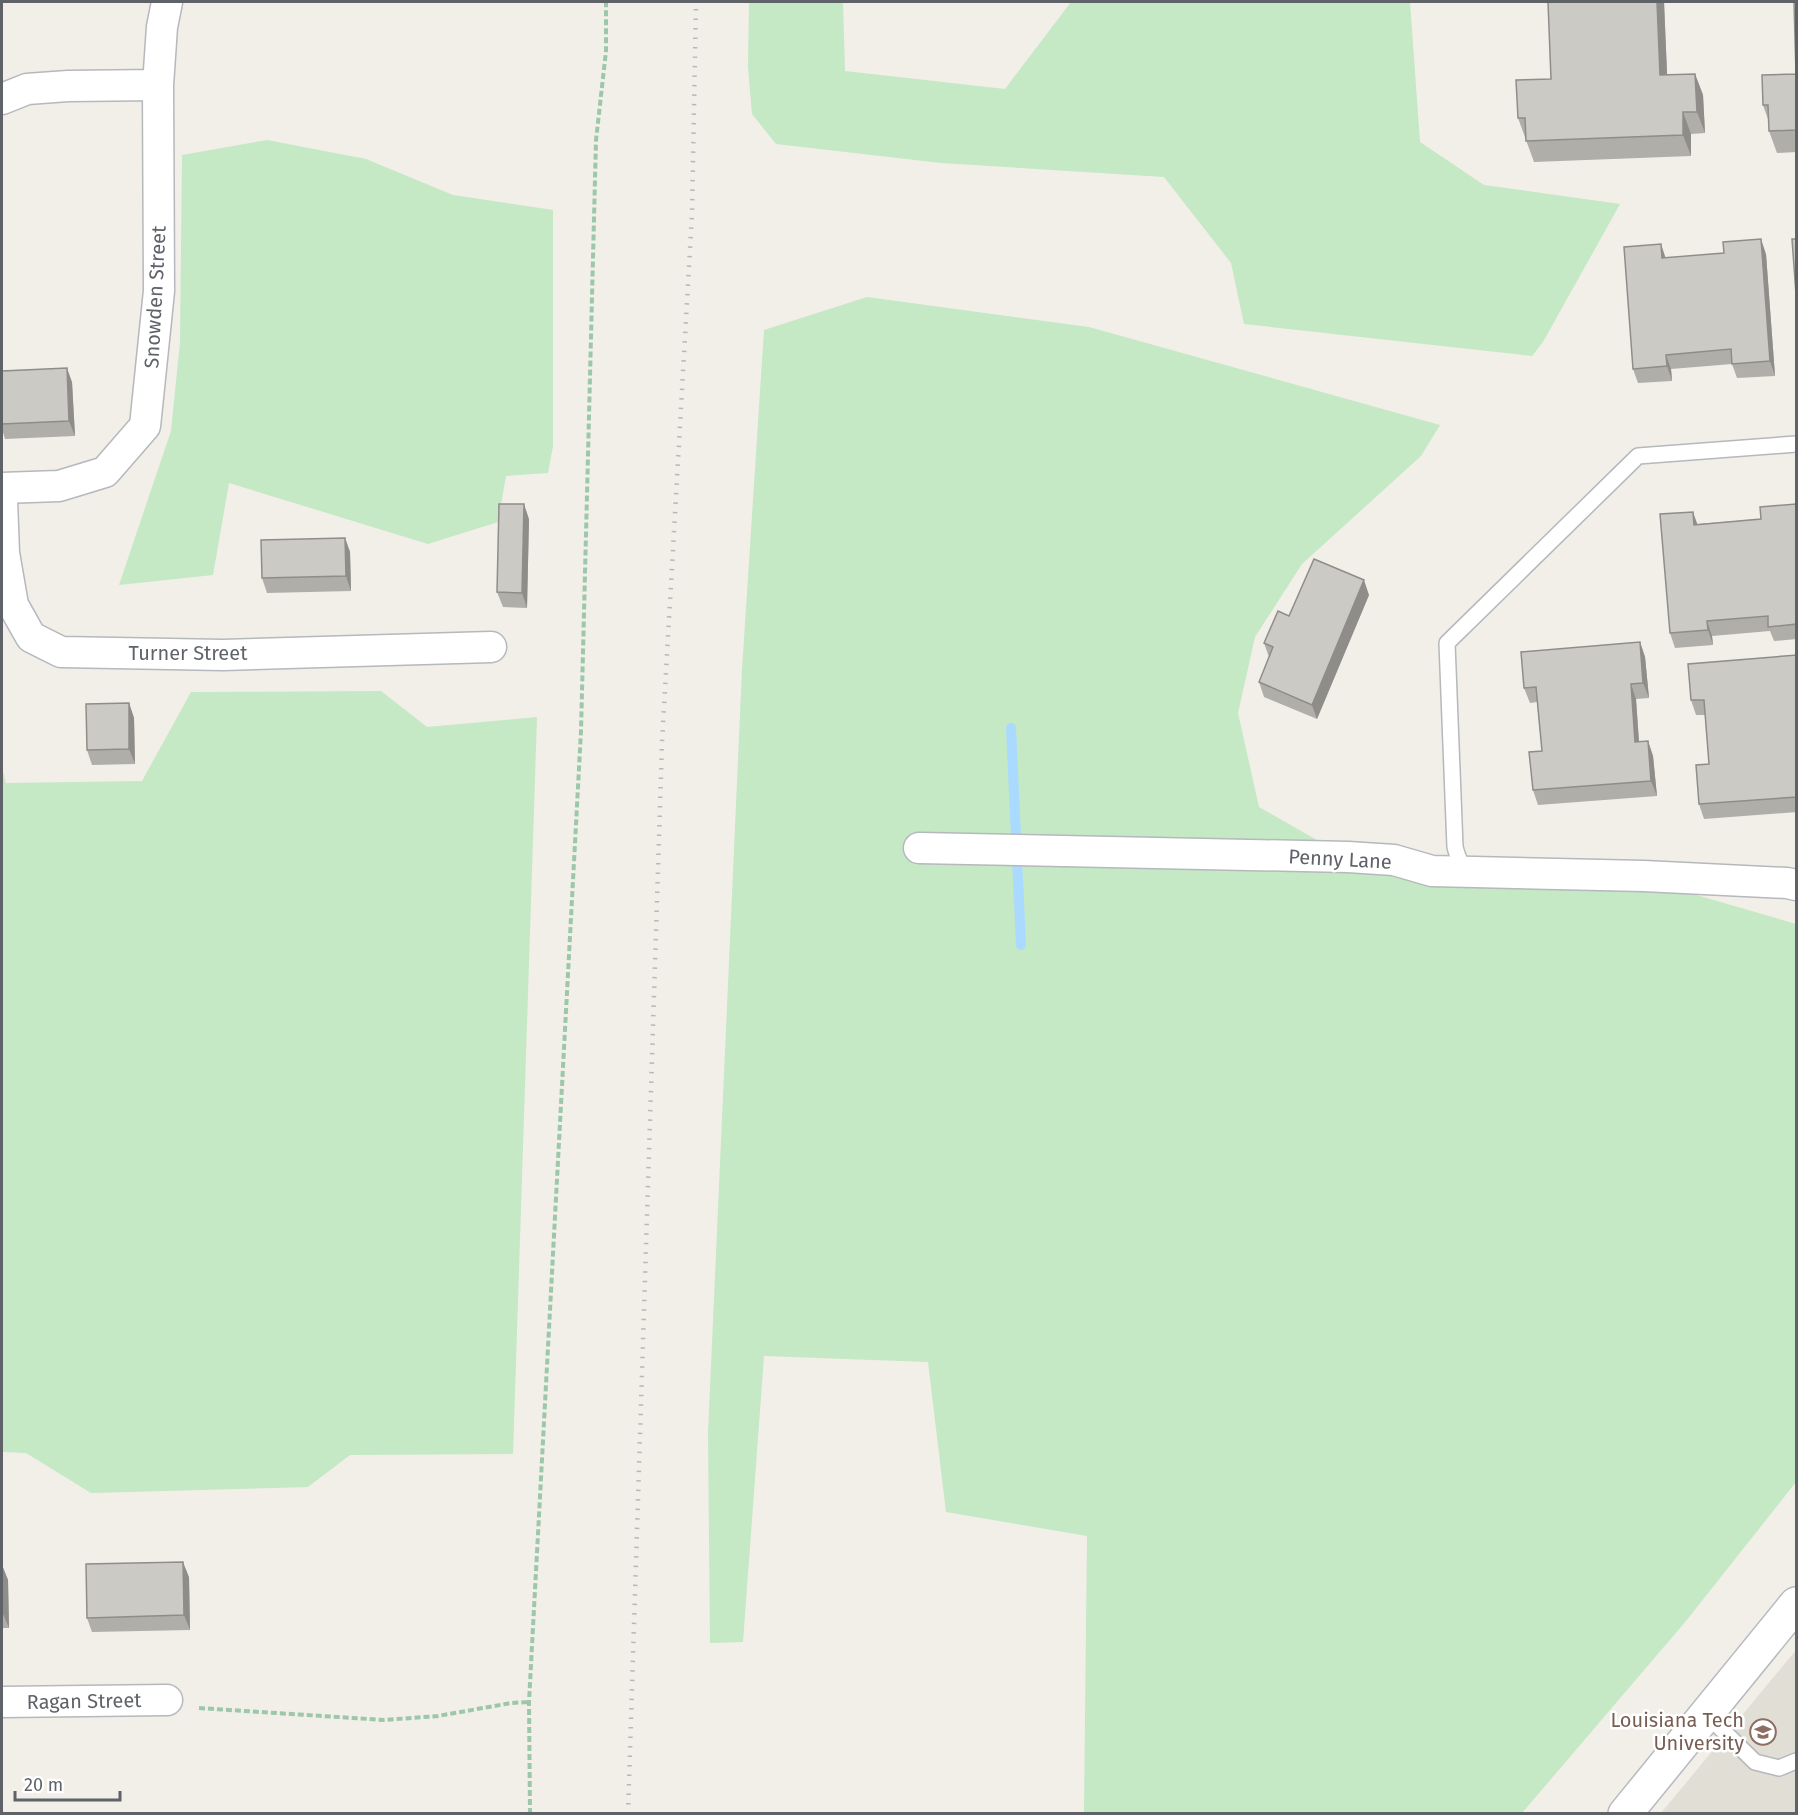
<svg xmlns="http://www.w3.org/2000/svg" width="1798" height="1815" font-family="'Fira Sans',sans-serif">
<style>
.education{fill:#e1ded6}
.green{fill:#c5e8c5}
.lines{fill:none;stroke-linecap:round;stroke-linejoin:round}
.stream{stroke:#aadaff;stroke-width:10}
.lane-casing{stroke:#b5b8bc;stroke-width:18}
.street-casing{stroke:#b5b8bc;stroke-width:33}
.secondary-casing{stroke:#b6babf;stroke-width:36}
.path{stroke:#9cc7a9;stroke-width:4;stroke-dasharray:6 3;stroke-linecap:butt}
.lane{stroke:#fff;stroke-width:15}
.street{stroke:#fff;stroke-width:30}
.secondary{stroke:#fff;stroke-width:33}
.rail{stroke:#b6b7b8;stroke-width:4.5;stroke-dasharray:1.5 8;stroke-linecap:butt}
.wall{fill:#afaea9}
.shaded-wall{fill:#8f8d8a}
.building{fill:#cccac5;stroke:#8f8d8a;stroke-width:1.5}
.labels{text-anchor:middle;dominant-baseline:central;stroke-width:5;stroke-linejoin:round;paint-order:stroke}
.street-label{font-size:20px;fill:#5f6368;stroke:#fff}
.education-label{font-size:20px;fill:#785e54;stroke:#fff;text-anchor:end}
</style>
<rect width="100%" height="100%" fill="#f1efe8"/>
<path class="education" d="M1796,1650V1813H1661Z"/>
<path class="green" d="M749,2H843L845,71L1005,89L1071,2H1410L1420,142L1484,185L1620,204L1543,342L1532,356L1244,324L1231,263L1164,177L941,163L776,144L752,114L748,67Z
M267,140L366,159L453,195L553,210V446L548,473L506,476L498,522L428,544L229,483L213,575L119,585L171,431L180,342L182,155Z
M867,297L1089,327L1440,425L1421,456L1302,564L1255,637L1238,713L1259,807L1343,855L1669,887L1796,924V1482L1686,1621L1522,1813H1084L1087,1536L946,1512L928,1362L764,1356L743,1642L710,1643L708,1433L742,670L764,330Z
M381,691L427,727L537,717L513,1454L350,1455L308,1487L91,1493L26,1453L2,1452V768L6,783L142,781L191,692Z"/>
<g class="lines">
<path class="stream" d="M1011,728L1021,945"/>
<g class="lane-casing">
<path id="lane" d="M1471,871C1460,865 1458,858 1455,847L1447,643L1638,456L1796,444
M1706,1714L1755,1762L1779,1768L1796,1761"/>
</g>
<g class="street-casing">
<path id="street" d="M2,99L27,89L68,86L158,85
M2,488L59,486L105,472L145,426L159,291L158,85L162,27L167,2
M2,500L4,553L13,605L31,637L61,652L223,655L491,647
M919,848L1348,857L1394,860L1432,871L1644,876L1787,883L1796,885
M2,1702L167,1700"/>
</g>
<g class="secondary-casing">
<path id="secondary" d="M1625,1814L1796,1604"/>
</g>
<path class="path" d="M199,1708L384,1720L438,1716L511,1703L529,1702
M530,1814L529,1702L581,731L596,140L606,51V2"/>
<use href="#lane" class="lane"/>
<use href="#street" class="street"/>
<use href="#secondary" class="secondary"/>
<path class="rail" d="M628,1814L662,743L692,214L696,2"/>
</g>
<path class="wall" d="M1548,2H1664L1667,74H1695L1703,95L1705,133L1691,134V156L1534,162L1518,118L1551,79Z
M1797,2V152L1777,153L1769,131V122L1763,105L1796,74Z
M1766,254L1775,376L1737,378L1732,364L1671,369L1672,381L1638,383L1633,369L1666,258Z
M2,371L72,382L75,436L5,439L2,429Z
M1796,504L1797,639L1774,641L1770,631L1712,636L1713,645L1675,648L1670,633L1697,524L1761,519Z
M529,519L527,608L503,607L497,592Z
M345,538L350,552L351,591L267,593L262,578Z
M1369,595L1317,719L1264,697L1259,682L1269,657L1264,643L1289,616Z
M1640,642L1645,657L1649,698L1636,699L1639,742L1648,741L1653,756L1657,796L1538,805L1533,790L1542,751L1537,702L1530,703L1524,688Z
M1797,655V812L1704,819L1699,804L1709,764L1705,715H1696L1691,700Z
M129,703L134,718L135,764L92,765L87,750Z
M2,1565L8,1580L9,1628H2Z
M189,1577L190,1630L92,1632L87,1618Z"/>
<path class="shaded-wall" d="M1657,2H1664L1668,96L1660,75Z
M1695,74L1703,95L1705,133L1697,112Z
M1683,112L1691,134V156L1683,135Z
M1761,239L1766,254L1775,376L1770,361Z
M1661,244L1666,259L1662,258Z
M1666,355L1671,369L1672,381L1667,366Z
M67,368L72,382L75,436L69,421Z
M524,504L529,519L527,608L522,593Z
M1693,512L1698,526L1694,525Z
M345,538L350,552L351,591L346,576Z
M1364,580L1369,595L1317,719L1312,705Z
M1707,621L1712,636L1713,645L1708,630Z
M1640,642L1645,657L1649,698L1643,683Z
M1631,684L1636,699L1640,757L1635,742Z
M129,703L134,718L135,764L129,749Z
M1648,741L1653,756L1657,796L1651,781Z
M183,1562L189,1577L190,1630L184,1615Z
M2,1565L8,1580L9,1628L3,1614Z"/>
<path class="building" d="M1548,2H1657L1660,75L1695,74L1697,112H1683V135L1526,141L1525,118H1518L1516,80L1551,79Z
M1794,2H1797V130L1769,131L1768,105H1763L1762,75L1796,74Z
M1761,239L1770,361L1732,364L1731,349L1666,355L1667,366L1633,369L1624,247L1661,244L1662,258L1724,253L1723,242Z
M1792,239H1797V308Z
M67,368L69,421L2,424V371Z
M499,504H524L522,593L497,592Z
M1796,504L1797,624L1768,627V616L1707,621L1708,630L1670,633L1660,514L1693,512L1694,525L1761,519L1760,507Z
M345,538L346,576L262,578L261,540Z
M1314,559L1364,580L1312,705L1259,682L1273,647L1264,643L1278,611L1289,616Z
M1640,642L1643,683L1631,684L1635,742L1648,741L1651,781L1533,790L1529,752L1542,751L1536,687L1524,688L1521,652Z
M1797,655V797L1699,804L1696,765L1709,764L1704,700H1691L1688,664Z
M129,703V749L87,750L86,704Z
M183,1562L184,1615L87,1618L86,1564Z
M2,1565L3,1614H2Z"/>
<defs>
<g id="university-ring" transform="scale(1.35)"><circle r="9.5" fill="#fff" stroke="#8d6e63" stroke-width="1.5"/><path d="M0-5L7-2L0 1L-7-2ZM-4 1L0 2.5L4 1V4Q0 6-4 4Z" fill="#8d6e63"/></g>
</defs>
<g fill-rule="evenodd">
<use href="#university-ring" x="1763" y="1732"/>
</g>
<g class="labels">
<g class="street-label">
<text transform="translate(155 297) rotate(-87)">Snowden Street</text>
<text x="188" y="653">Turner Street</text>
<text transform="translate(1340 859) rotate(3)">Penny Lane</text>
<text transform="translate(84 1701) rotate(-1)">Ragan Street</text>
</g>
<g class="education-label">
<text x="1744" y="1720">Louisiana Tech<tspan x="1744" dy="23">University</tspan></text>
</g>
</g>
<rect width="1798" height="1815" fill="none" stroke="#5f6368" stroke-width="6"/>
<path d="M15 1791v9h105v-9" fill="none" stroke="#5f6368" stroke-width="3"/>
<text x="24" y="1791" font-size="18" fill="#5f6368" stroke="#ffffff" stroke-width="4.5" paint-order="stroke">20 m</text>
</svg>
